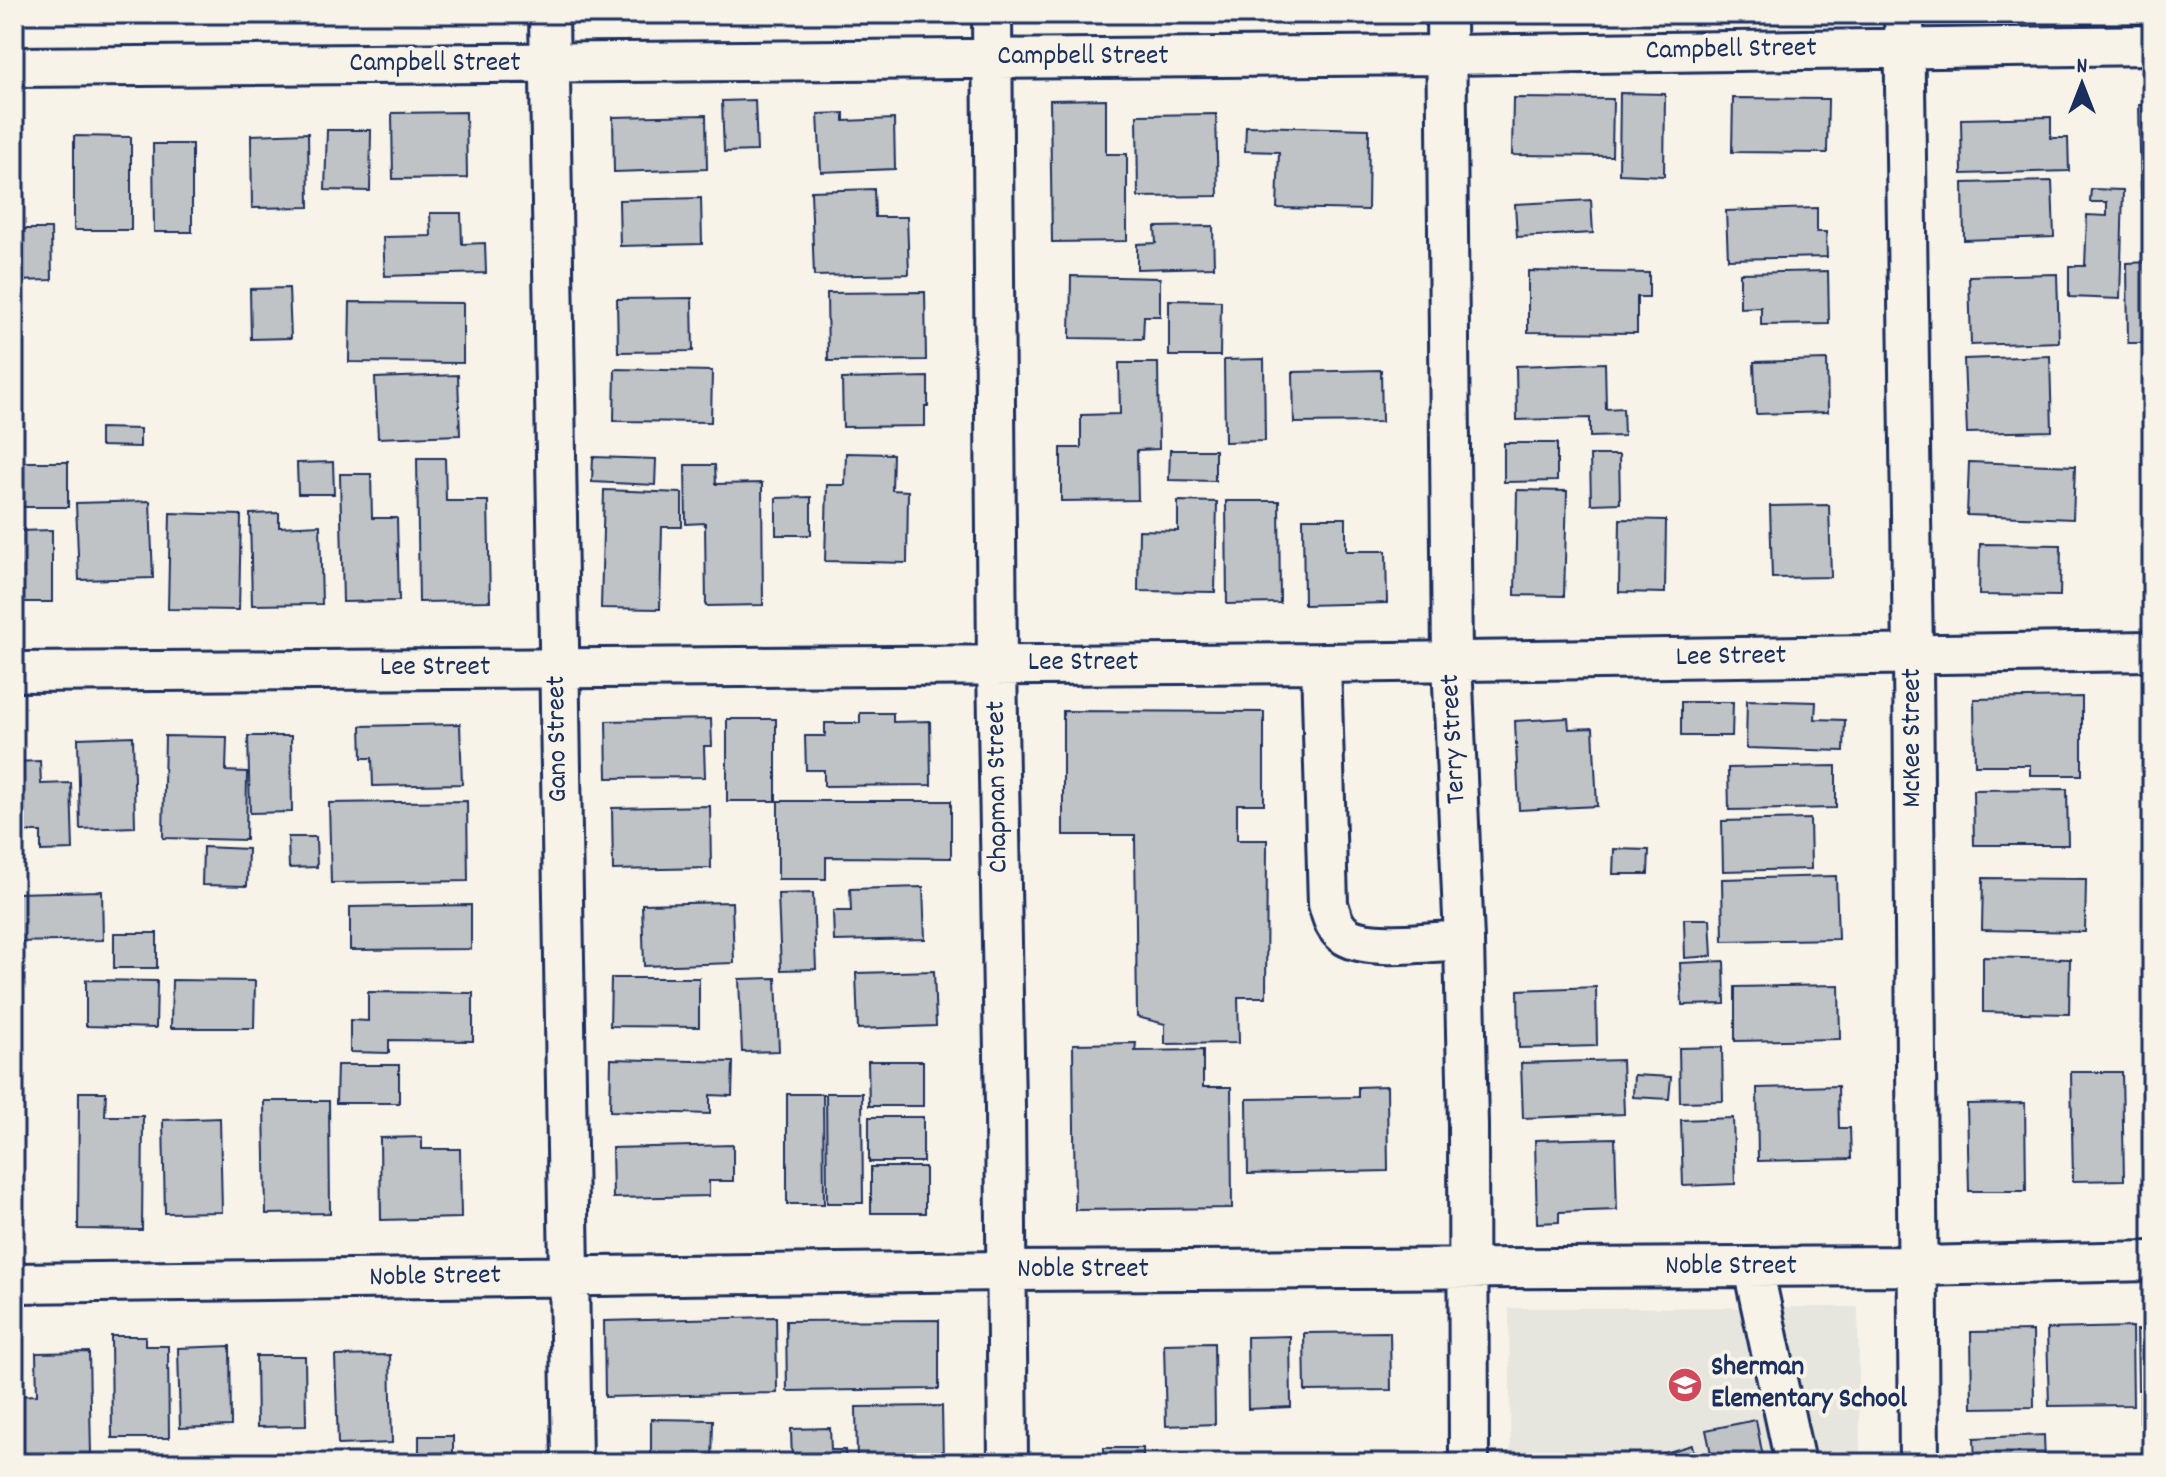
<svg xmlns="http://www.w3.org/2000/svg" width="2166" height="1477" font-family="Dekko,sans-serif">
<style>
.built{fill:#e6e5de}
.building{fill:#c0c3c5;stroke:#1b2f5e;stroke-width:2}
.lines{fill:none;stroke-linecap:round;stroke-linejoin:round}
.minor-casing{stroke:#1b2f5e;stroke-width:44}
.minor{stroke:#f7f3e8;stroke-width:38}
.labels{text-anchor:middle;dominant-baseline:central;stroke-width:8;stroke-linejoin:round;paint-order:stroke}
.street-label{font-size:28px;fill:#1b2f5e;stroke:#f7f3e8}
.poi-label{font-size:28px;font-weight:bold;fill:#1b2f5e;stroke:#f7f3e8;text-anchor:start}
</style>
<rect width="100%" height="100%" fill="#f7f3e8"/>
<filter id="ink" filterUnits="userSpaceOnUse"><feTurbulence type="fractalNoise" baseFrequency=".0125" numOctaves="2"/><feDisplacementMap in="SourceGraphic" scale="16" xChannelSelector="R" yChannelSelector="G"/><feConvolveMatrix kernelMatrix="1 2 1 2 8 2 1 2 1" color-interpolation-filters="sRGB"/></filter>
<g filter="url(#ink)">
<path class="built" d="M1858,1307L1860,1463H1511L1509,1308Z"/>
<path class="building" d="M1620,93L1665,94L1664,176L1619,174Z
M1513,98L1613,99L1612,156L1512,155Z
M1733,98L1828,99L1827,153L1732,152Z
M1106,99V154H1127V241L1052,242L1050,100Z
M755,100L757,151L724,152L722,101Z
M2139,105H2152V199L2141,200Z
M466,112L467,178L393,179L392,113Z
M844,113V121L894,119L895,169L821,172L818,114Z
M1216,114L1218,196L1138,197L1137,115Z
M706,115L707,169L614,172L613,117Z
M2051,117V138H2068L2069,171L1962,174L1961,119Z
M1246,126L1369,129L1368,210L1277,208L1279,152L1245,151Z
M327,130H371L370,191L325,190Z
M308,133L309,207L252,208L251,135Z
M74,136L131,137V230H74Z
M153,144H192V232H154Z
M2052,181L2054,237L1964,240L1963,183Z
M874,189L875,217H907L909,274L814,276L811,191Z
M2091,189L2123,190L2120,299L2069,297V266H2085L2087,215L2107,216V202H2090Z
M701,198L702,244L620,246L619,200Z
M1591,200L1593,233L1517,237L1515,204Z
M1817,208V232H1826L1827,257L1728,259L1726,211Z
M430,213H461L462,244L485,243L486,273L385,276L383,237L431,236Z
M1213,226L1214,267L1137,269V244L1156,243L1155,227Z
M14,229H51L52,280L15,281Z
M2152,262V343H2128L2127,263Z
M1528,271L1649,273V297H1637V333L1528,332Z
M1828,271L1829,324L1761,325V307L1740,308V273Z
M2057,274L2059,342L1971,345L1969,276Z
M1071,276L1160,278V316H1144L1143,339L1070,338Z
M289,288L291,338L251,339L250,289Z
M925,292L926,360L828,361L827,293Z
M692,298L693,351L618,352L617,299Z
M1169,300L1221,301L1220,356H1169Z
M350,302L463,303V363L349,362Z
M2050,356L2052,431L1967,433L1964,359Z
M1264,359L1265,441L1225,442L1224,360Z
M1827,360L1828,412L1756,414L1754,362Z
M1119,363H1158L1159,449L1137,450L1138,500L1061,501V448H1081V415L1120,414Z
M1605,363L1606,409L1623,408L1624,436L1590,437V418L1517,420L1516,366Z
M615,369L712,371L711,422L614,421Z
M1381,370L1382,422L1294,423L1293,372Z
M458,375L460,435L378,438L375,378Z
M928,377V406H925V426L843,427L842,379Z
M100,428L140,429V447L100,446Z
M1504,443H1557V481L1504,482Z
M1170,450H1215V481L1169,480Z
M846,453L893,454L892,490L908,491L907,563L825,561L827,485H845Z
M1590,455H1619L1620,503L1591,504Z
M593,457L656,459L655,485L592,482Z
M417,458H445L446,501H488L490,601L419,602Z
M14,462H68V507H19V531L52,530V602H14Z
M333,462L334,494H298L297,463Z
M1969,462L2075,466L2073,519L1967,515Z
M685,465H715L716,484L762,483L763,605L706,606L705,523L686,524Z
M340,474H371L372,518H397L399,601L343,602Z
M604,490L682,493V527H662L660,609L601,608Z
M1517,490L1567,491L1564,596L1515,595Z
M811,497V535H776V498Z
M150,501L153,578L79,580L76,503Z
M1178,501L1217,502L1215,592L1138,591L1139,530L1178,531Z
M1226,501H1279L1280,603L1227,604Z
M1829,505L1831,577L1772,578L1770,506Z
M170,513L241,515L239,610L168,609Z
M279,513V527L320,525L322,604L252,605L250,514Z
M1303,518H1346V551H1386L1387,603L1304,605Z
M1620,519L1666,520L1665,593L1619,592Z
M1980,544L2061,545L2060,596L1979,595Z
M2082,697V775H2030V765H1975L1974,699Z
M1747,700L1816,702L1815,719L1845,720L1844,751L1746,748Z
M1681,702H1733L1732,736H1681Z
M1063,711L1264,712V804H1237V840H1267L1266,997H1238L1239,1043L1165,1044V1024L1137,1017L1135,835H1063Z
M860,713H893V722L930,721L931,785L824,786V770H806L805,736H825V723H860Z
M1568,718L1569,729L1593,728L1597,806L1519,810L1515,721Z
M711,719L712,746H704L705,777L607,778L606,721Z
M727,719H776V801H727Z
M460,724L462,784L373,786L372,758H362L361,726Z
M133,736L135,827L80,829L78,738Z
M165,736L227,737L226,771L247,772L246,840L163,838Z
M248,736H291L292,812L250,813Z
M40,761L41,784L71,783L73,850L41,851V832H14V762Z
M1836,766V808L1729,810L1728,768Z
M2067,789L2068,845H1974L1973,790Z
M467,801L468,881L331,883L329,803Z
M778,801H951V858L826,857V879H778Z
M710,806L711,868L613,870L612,808Z
M1810,819L1811,869L1723,871L1722,821Z
M288,837H316L317,867L289,868Z
M203,847L248,849L247,886L202,885Z
M1614,849L1649,850L1648,874H1613Z
M1836,876L1838,939L1723,941L1722,879Z
M1983,878L2086,879L2085,932L1982,930Z
M923,887L925,939L834,941L833,911H851L850,889Z
M102,891L103,940L15,942L14,893Z
M813,893L816,969L781,970L778,894Z
M732,902L734,963L644,966L642,904Z
M471,905V949L350,950V907Z
M1684,919H1710L1712,956L1685,958Z
M114,933H157V968H114Z
M1983,957L2070,959L2069,1014L1983,1012Z
M1724,961L1725,1004L1682,1005L1680,963Z
M934,971L936,1026L858,1029L856,973Z
M611,978H699V1027L610,1026Z
M776,978L779,1051L742,1052L739,979Z
M86,980L157,981L156,1028L86,1026Z
M172,980L255,981L254,1028H171Z
M1839,985L1840,1039L1735,1041V987Z
M1596,987L1597,1046L1519,1048L1518,990Z
M368,992L473,993V1041L389,1040V1053L350,1052V1020L368,1021Z
M1136,1043L1135,1051L1203,1050V1087H1231L1232,1208L1075,1210L1073,1044Z
M1722,1047L1723,1101L1680,1102L1679,1048Z
M611,1059L733,1062L732,1096L710,1095V1114L610,1111Z
M1622,1060L1624,1114L1523,1118L1521,1063Z
M868,1061H923V1106H869Z
M337,1065H399V1103H336Z
M2071,1072H2122L2124,1180L2073,1181Z
M1634,1075L1671,1077L1669,1099L1633,1097Z
M1387,1086L1388,1171L1248,1174L1247,1099L1358,1097V1087Z
M1838,1086L1839,1128H1850L1851,1159L1758,1161L1757,1088Z
M79,1092H106L105,1116H143L142,1230L78,1229Z
M826,1093H862L863,1203H827Z
M787,1094H823L824,1204H787Z
M264,1101H329L330,1213L266,1214Z
M2025,1103L2026,1191H1969L1967,1104Z
M869,1117H923V1162H869Z
M220,1118L222,1212L165,1213L163,1120Z
M1733,1118L1735,1184L1683,1186L1681,1120Z
M422,1137V1149H460L461,1218L381,1220L380,1138Z
M1615,1138L1617,1210L1559,1212V1222L1537,1223L1535,1140Z
M733,1145V1181H709V1196L613,1198L612,1148Z
M871,1167H925V1213H871Z
M776,1317L777,1393L605,1397L604,1321Z
M939,1320V1389L787,1391L786,1321Z
M2132,1327L2133,1405L2049,1406L2047,1329Z
M2137,1330H2152V1390H2138Z
M2033,1331L2034,1407L1972,1408L1971,1332Z
M1390,1332L1391,1390L1305,1391L1304,1333Z
M111,1336H145V1346H168L169,1438H112Z
M1290,1336L1291,1407L1248,1409L1247,1337Z
M1214,1343L1215,1424L1166,1426L1164,1344Z
M230,1346L231,1426L180,1428L178,1348Z
M89,1352L91,1455L40,1456V1463H14V1396L37,1395L36,1353Z
M390,1355L392,1443L338,1445L335,1356Z
M256,1356H305L306,1426L257,1427Z
M2140,1394H2152V1423H2140Z
M942,1406L943,1459L857,1460L856,1407Z
M651,1419L713,1420L712,1463H661V1456H651Z
M1756,1420L1764,1463H1713L1706,1430Z
M830,1428L831,1450H845L846,1463H792L791,1429Z
M2044,1435L2045,1463H1975L1974,1438Z
M419,1436H453V1457H501V1463H419Z
M1692,1445L1697,1463H1631Z
M1104,1448H1143V1463H1104Z"/>
<g class="lines">
<g class="minor-casing">
<path id="minor" d="M549,14L572,1463
M992,14L997,665L1005,1108L1008,1463
M1446,14L1452,661L1464,940L1468,1125L1469,1463
M1904,14L1913,656L1919,1463
M14,67L1446,55L2152,45
M1321,663L1328,904C1332,917 1334,928 1346,936C1370,951 1435,941 1464,940
M14,672L1321,663L2152,651
M1753,1268L1795,1463
M14,1283L1005,1271L1918,1266L2152,1261"/>
</g>
<use href="#minor" class="minor"/>
</g>
</g>
<defs>
<g id="school-disc" transform="scale(1.8)"><circle r="9.5" fill="#d1495b" stroke="#f7f3e8"/><path d="M0-5L7-2L0 1L-7-2ZM-4 1L0 2.5L4 1V4Q0 6-4 4Z" fill="#fff"/></g>
</defs>
<g fill-rule="evenodd">
<use href="#school-disc" x="1685" y="1385"/>
</g>
<g class="labels">
<g class="street-label">
<text transform="translate(1731 51) rotate(-1)">Campbell Street</text>
<text x="1083" y="58">Campbell Street</text>
<text x="435" y="65">Campbell Street</text>
<text transform="translate(1731 658) rotate(-1)">Lee Street</text>
<text x="1083" y="664">Lee Street</text>
<text x="435" y="669">Lee Street</text>
<text transform="translate(1914 738) rotate(-90)">McKee Street</text>
<text transform="translate(559 739) rotate(-91)">Gano Street</text>
<text transform="translate(1455 739) rotate(-93)">Terry Street</text>
<text transform="translate(999 787) rotate(-91)">Chapman Street</text>
<text x="1731" y="1268">Noble Street</text>
<text x="1083" y="1271">Noble Street</text>
<text transform="translate(435 1278) rotate(-1)">Noble Street</text>
</g>
<g class="poi-label">
<text x="1711" y="1369">Sherman<tspan x="1711" dy="32">Elementary School</tspan></text>
</g>
</g>
<rect width="2166" height="1477" fill="none" stroke="#f7f3e8" stroke-width="48"/>
<rect x="24" y="24" width="2118" height="1429" fill="none" stroke="#1b2f5e" stroke-width="3" filter="url(#ink)"/>
<g transform="translate(2082 84)" stroke="#f7f3e8" stroke-width="6" paint-order="stroke">
<path d="M0-6L14 30L0 20L-14 30Z" fill="#1b2f5e"/>
<text y="-12" font-size="22" font-weight="bold" text-anchor="middle" fill="#1b2f5e">N</text>
</g>
</svg>
